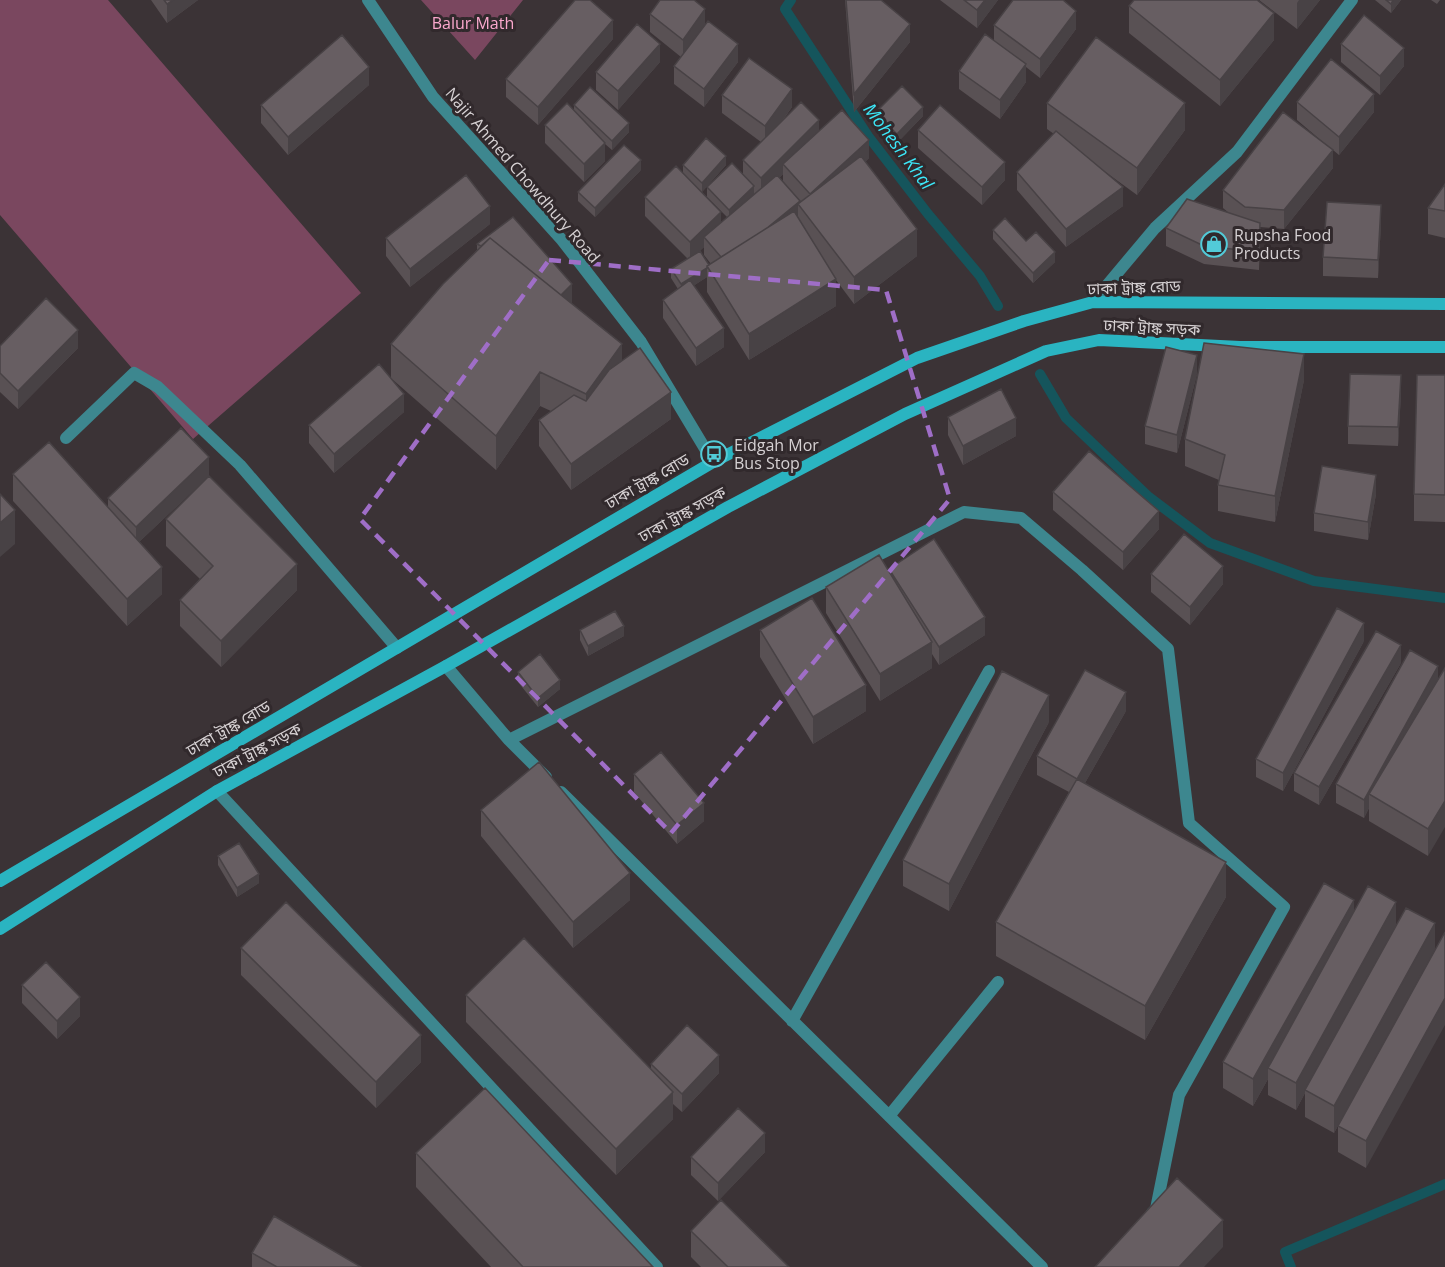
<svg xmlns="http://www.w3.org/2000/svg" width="1445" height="1267" font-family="'Open Sans','Noto Sans Bengali',sans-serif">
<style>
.green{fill:#7a475f}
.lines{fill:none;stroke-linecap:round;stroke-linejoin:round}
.stream{stroke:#15555c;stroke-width:10}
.service{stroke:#3d878f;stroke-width:12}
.minor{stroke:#3d878f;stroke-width:12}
.tertiary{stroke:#3d878f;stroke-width:12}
.secondary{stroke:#2ab4c1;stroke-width:12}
.wall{fill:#595154;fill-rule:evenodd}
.shaded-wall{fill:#484245}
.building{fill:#675e62;stroke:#484245;stroke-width:1.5}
.marked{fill:none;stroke:#9f6ec7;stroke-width:4.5;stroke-dasharray:12 8;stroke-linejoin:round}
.labels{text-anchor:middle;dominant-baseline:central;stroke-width:6;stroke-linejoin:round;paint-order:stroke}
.park-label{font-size:16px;fill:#fba8cd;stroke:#31292c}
.street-label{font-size:16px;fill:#d6d1d3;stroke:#31292c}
.poi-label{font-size:16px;fill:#d6d1d3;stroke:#31292c;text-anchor:start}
.water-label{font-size:18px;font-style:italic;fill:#3ce8f9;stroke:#31292c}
</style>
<rect width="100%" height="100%" fill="#3b3336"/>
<path class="green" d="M0,0H108L361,293L193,439L0,215Z
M421,0H523L475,60Z"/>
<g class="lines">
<path class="stream" d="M791,0L785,9L868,136L928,214L980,276L998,306
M1040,374L1066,418L1149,497L1210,543L1314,581L1445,598
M1291,1267L1285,1252L1445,1184"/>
<path class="service" d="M446,666L509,740
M546,777L509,740L964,512L1021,518L1082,570L1168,649L1189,823L1284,907L1179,1095L1156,1209L1152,1213
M561,792L1042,1267
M792,1021L989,671
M889,1116L998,982"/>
<path class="minor" d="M1093,302L1155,228L1237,152L1352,0
M66,438L134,373L158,387L240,465L397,648
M217,791L657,1267"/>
<path class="tertiary" d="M368,0L433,97L562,240L641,342L713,462"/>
<path class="secondary" d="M0,881L713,462L917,358L1024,321L1093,302L1445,304
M0,929L217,791L446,666L728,507L905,414L1046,351L1099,340L1240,347H1445"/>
</g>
<path class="wall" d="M151,0H198L167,23Z
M845,0H881L910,42L854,112Z
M940,0H998L977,28Z
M1259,0H1320L1297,29Z
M1375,0H1401L1391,13Z
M1431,0H1440L1437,4Z
M1129,6L1274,40L1220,106L1129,33Z
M650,14L705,25L738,62L704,107L674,84V66L681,57L650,32Z
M994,25L1076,29L1040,78L1026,67V82L1000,119L959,89V71L994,41Z
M613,39L538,125L506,97V79Z
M1341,44L1404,66L1380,95L1341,62Z
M660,62L618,110L596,90V72Z
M369,85L288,155L261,123V105Z
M722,95L792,107L781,123L819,131L869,158L865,162L917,256L854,304L836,280V306L749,360L707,292V277L693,286L724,347L696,366L663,318V300L678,289L671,278V269L688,259L645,216V197L683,173V165H726L702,192L691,182L721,223L727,217L707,197V187L743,175V160L761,142L722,113ZM783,174V182L779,178ZM785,184L801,202L800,203ZM704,247V255L711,264L709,265L697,253Z
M1297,102L1374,112L1339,155L1333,150V168L1284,229L1260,227L1259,270L1204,264L1166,246V228L1229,213L1223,208V190L1330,148L1297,120Z
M1047,103L1185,130L1137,195L1100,168L1123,206L1066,247L1017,190V172L1054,134L1047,129Z
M574,105L629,132L612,150L605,144V161L584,182L545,143V125L574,110Z
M875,113L923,116L897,143L875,123Z
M918,130L1005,180L982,205L918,148Z
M641,170L595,217L578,201V192Z
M1445,184V238L1428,234V208Z
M490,224L410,287L386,256V238Z
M1381,224L1378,278L1323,276V257Z
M993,230L1026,241L1055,262L1033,283L993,239Z
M477,244L572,303H571L622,360L671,419L571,490L539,446V420L551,411L540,406L496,470L392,379L404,412L334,473L309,443V425L391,378V344L477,250Z
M0,346L78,348L18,409L0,392Z
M1197,374L1177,453L1145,444V426Z
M1445,375V522L1414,521V494Z
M1304,380L1275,522L1218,511V485L1219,480L1185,466V439Z
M1401,394L1398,446L1348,444V426Z
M948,417L1016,436L963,465L948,435Z
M13,474L108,508V498L209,476L139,542L162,594L127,626L13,501Z
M1053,492L1159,529L1123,570L1053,510Z
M1376,494L1368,540L1314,531V513Z
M166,519L297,590L221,667L180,626V600L200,579L166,546Z
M889,569L985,635L939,665L932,654V668L880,701L826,613V587L889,571Z
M1151,574L1223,584L1190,625L1151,592Z
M580,630L624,636L588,656L580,640Z
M760,630L866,711L813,744L760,657Z
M1364,641L1283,791L1256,777V759Z
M1401,663L1319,805L1294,791V773Z
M518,672L560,689L538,707L518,682Z
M1438,680L1428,856L1369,821V808L1364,818L1336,803V784Z
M1126,711L1085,783L1226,897L1145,1040L996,956V922L1069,792L1037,775V756Z
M1049,722L949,911L903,886V860Z
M634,774L704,821L677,844L634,792Z
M481,810L630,900L573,948L481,836Z
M218,856L259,883L237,897L218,865Z
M1368,886L1366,1168L1338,1152V1126L1365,1077L1334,1133L1305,1117V1093L1296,1110L1268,1095V1079L1253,1106L1223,1088V1062L1354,913Z
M241,948L421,1062L376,1108L241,975Z
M22,985L80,1016L57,1039L22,1003Z
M466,995L651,1069V1064L719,1073L682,1112L673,1104V1119L616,1175L466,1022Z
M765,1152L718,1201L691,1175V1157Z
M416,1153L653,1267H491L416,1187Z
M691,1231L789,1267H701L691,1257Z
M252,1253L361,1267H252Z"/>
<path class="shaded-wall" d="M173,0H198L167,23V4Z
M985,0H998L977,28V10Z
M1299,0H1320L1297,29V3Z
M1393,0H1401L1391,13V4Z
M705,9V27L683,58V40Z
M1076,11V29L1040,78V59Z
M1274,13V40L1220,106V80Z
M613,20V39L538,125V107Z
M910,24V42L854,112V94Z
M660,44V62L618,110V91Z
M738,44V62L704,107V89Z
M1404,48V66L1380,95V76Z
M1026,64V82L1000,119V100Z
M369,67V85L288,155V137Z
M792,89V107L765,144V126Z
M1374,94V112L1339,155V137Z
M1185,103V130L1137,195V168Z
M923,107V116L897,143V134Z
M819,120V138L783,164V174L761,196V178Z
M629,123V132L612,150V141Z
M869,140V158L810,212V194Z
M605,143V161L584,182V164Z
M1333,150V168L1284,229V210Z
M726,156V165L702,192V183Z
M641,160V170L595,217V208Z
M1005,162V180L982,205V187Z
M754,186V195L729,219V210Z
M1123,187V206L1066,247V229Z
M800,201V206L798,204V221L725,263Z
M1381,205V224L1378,278V260Z
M490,206V224L410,287V269Z
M721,212V230L704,237V247L690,261V242Z
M1260,223V241L1259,270V252Z
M917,229V256L854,304V277Z
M1055,252V262L1033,283V273Z
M707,268V277L681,294V284Z
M836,279V306L749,360V334Z
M572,284V303L557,318V300Z
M724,328V347L696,366V348Z
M78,330V348L18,409V391Z
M622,344V378L586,428V394Z
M1304,354V380L1275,522V496Z
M1197,355V374L1177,453V435Z
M540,372V406L496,470V436Z
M1401,375V394L1398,446V427Z
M671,392V419L571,490V464Z
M404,394V412L334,473V454Z
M1016,418V436L963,465V446Z
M209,457V476L136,545V527Z
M1376,475V494L1368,540V522Z
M15,510V544L0,557V523Z
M1159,511V529L1123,570V552Z
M297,564V590L221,667V641Z
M1223,566V584L1190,625V607Z
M162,567V594L127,626V599Z
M985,617V635L939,665V647Z
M1364,623V641L1283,791V773Z
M624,626V636L588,656V646Z
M932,642V668L880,701V674Z
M1401,645V663L1319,805V787Z
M1438,666V684L1369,794V808L1364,818V800Z
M560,680V689L538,707V698Z
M866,685V711L813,744V717Z
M1126,692V711L1077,797V779Z
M1049,695V722L949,911V884Z
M1445,801V827L1428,856V829Z
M704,803V821L677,844V825Z
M1226,862V897L1145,1040V1006Z
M630,873V900L573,948V922Z
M259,874V883L237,897V888Z
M1354,900V927L1268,1068V1079L1253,1106V1079Z
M1396,902V928L1305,1090V1093L1296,1110V1083Z
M1435,923V950L1334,1133V1106Z
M80,997V1016L57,1039V1021Z
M1445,998V1025L1366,1168V1141Z
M421,1035V1062L376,1108V1082Z
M719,1055V1073L682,1112V1094Z
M673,1092V1119L616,1175V1149Z
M765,1133V1152L718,1201V1183Z
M1223,1220V1247L1204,1267H1179Z"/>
<path class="building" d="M164,0H173L167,4Z
M575,0H590L613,20L538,107L506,79Z
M660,0H694L705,9L683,40L650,14Z
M846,0H881L910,24L854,94Z
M964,0H985L977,10Z
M1013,0H1063L1076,11L1040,59L994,25Z
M1134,0H1257L1274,13L1220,80L1129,6Z
M1386,0H1393L1391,4Z
M1364,15L1404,48L1380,76L1341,44Z
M708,21L738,44L704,89L674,66Z
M637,24L660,44L618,91L596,72Z
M985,34L1026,64L1000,100L959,71Z
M342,35L369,67L288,137L261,105Z
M1096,37L1185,103L1137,168L1047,103Z
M749,58L792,89L765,126L722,95Z
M1331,59L1374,94L1339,137L1297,102Z
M902,86L923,107L897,134L875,113Z
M590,87L629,123L612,141L574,105Z
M801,102L819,120L761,178L743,160Z
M567,103L605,143L584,164L545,125Z
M940,105L1005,162L982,187L918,130Z
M842,110L869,140L810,194L783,164Z
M1283,112L1333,150L1284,210L1245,207L1223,190Z
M1056,131L1123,187L1066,229L1017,172Z
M706,138L726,156L702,183L683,165Z
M624,145L641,160L595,208L578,192Z
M861,156L917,229L854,277L798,204Z
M732,163L754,186L729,210L707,187Z
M676,166L721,212L690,242L645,197Z
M466,175L490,206L410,269L386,238Z
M777,175L800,201L767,228L721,257L704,237Z
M1445,184V211L1428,208Z
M1187,199L1260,223L1259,252L1204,246L1166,228Z
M1327,202L1381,205L1378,260L1323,257Z
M794,211L836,279L749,334L707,266Z
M513,217L572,284L561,295L490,238L481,246L477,244Z
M1005,218L1026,241L1036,232L1055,252L1033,273L993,230Z
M490,238L622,344L586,394L540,372L496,436L391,344L443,284Z
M700,251L709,265L707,266V268L681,284L671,269Z
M690,280L724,328L696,348L663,300Z
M46,298L78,330L18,391L0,373V346Z
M1204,343L1304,354L1275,496L1218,485L1225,455L1185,439Z
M1166,347L1197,355L1177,435L1145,426Z
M640,348L671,392L571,464L539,420L574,395L586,401L609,370Z
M379,364L404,394L334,454L309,425Z
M1350,374L1401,375L1398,427L1348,426Z
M1417,375H1445V495L1414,494Z
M1001,389L1016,418L963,446L948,417Z
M181,428L209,457L136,527L108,498Z
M49,442L162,567L127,599L13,474Z
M1089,451L1159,511L1123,552L1053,492Z
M1322,466L1376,475L1368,522L1314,513Z
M209,476L297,564L221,641L180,600L213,566L166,519Z
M0,494L15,510L0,523Z
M1184,534L1223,566L1190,607L1151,574Z
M934,539L985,617L939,647L889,569Z
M879,555L932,642L880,674L826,587Z
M812,598L866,685L813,717L760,630Z
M1337,608L1364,623L1283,773L1256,759Z
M615,611L624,626L588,646L580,630Z
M1376,631L1401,645L1319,787L1294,773Z
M1410,650L1438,666L1364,800L1336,784Z
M540,654L560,680L538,698L518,672Z
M1445,668V801L1428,829L1369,794Z
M1085,670L1126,692L1077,779L1037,756Z
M1002,671L1049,695L949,884L903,860Z
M661,752L704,803L677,825L634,774Z
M539,762L630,873L573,922L481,810Z
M1077,779L1226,862L1145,1006L996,922Z
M239,843L259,874L237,888L218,856Z
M1324,883L1354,900L1253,1079L1223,1062Z
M1368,886L1396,902L1296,1083L1268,1068Z
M286,902L421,1035L376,1082L241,948Z
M1406,908L1435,923L1334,1106L1305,1090Z
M1445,932V998L1366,1141L1338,1126Z
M524,938L673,1092L616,1149L466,995Z
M46,962L80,997L57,1021L22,985Z
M687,1025L719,1055L682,1094L651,1064Z
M485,1088L653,1267H523L416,1153Z
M738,1108L765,1133L718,1183L691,1157Z
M1177,1178L1223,1220L1179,1267H1095Z
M721,1200L789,1267H728L691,1231Z
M274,1216L361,1267H277L252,1253Z"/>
<path class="marked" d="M549,260L886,290L950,499L671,833L360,519Z"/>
<defs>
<g id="shop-ring" transform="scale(1.35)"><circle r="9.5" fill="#31292c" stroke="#52cbd8" stroke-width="1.5"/><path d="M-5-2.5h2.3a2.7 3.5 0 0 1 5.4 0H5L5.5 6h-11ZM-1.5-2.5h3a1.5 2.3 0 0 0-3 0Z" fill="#52cbd8"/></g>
<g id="bus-ring" transform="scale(1.35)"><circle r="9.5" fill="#31292c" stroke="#52cbd8" stroke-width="1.5"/><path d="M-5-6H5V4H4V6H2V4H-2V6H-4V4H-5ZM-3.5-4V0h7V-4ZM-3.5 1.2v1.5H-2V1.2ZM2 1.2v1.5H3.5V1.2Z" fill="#52cbd8"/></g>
</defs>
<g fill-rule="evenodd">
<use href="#shop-ring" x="1214" y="244"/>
<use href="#bus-ring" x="714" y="454"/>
</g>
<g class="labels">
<g class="park-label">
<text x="473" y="23">Balur Math</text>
</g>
<g class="street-label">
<text transform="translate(523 175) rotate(49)">Najir Ahmed Chowdhury Road</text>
<text transform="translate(1134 287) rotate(-2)">ঢাকা ট্রাঙ্ক রোড</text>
<text transform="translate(1152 327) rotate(3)">ঢাকা ট্রাঙ্ক সড়ক</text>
<text transform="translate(647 481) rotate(-30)">ঢাকা ট্রাঙ্ক রোড</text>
<text transform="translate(682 514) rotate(-29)">ঢাকা ট্রাঙ্ক সড়ক</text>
<text transform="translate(228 728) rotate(-30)">ঢাকা ট্রাঙ্ক রোড</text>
<text transform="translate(257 750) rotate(-28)">ঢাকা ট্রাঙ্ক সড়ক</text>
</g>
<g class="poi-label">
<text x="1234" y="235">Rupsha Food<tspan x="1234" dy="18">Products</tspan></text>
<text x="734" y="445">Eidgah Mor<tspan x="734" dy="18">Bus Stop</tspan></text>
</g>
<g class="water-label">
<text transform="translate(899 146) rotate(53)">Mohesh Khal</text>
</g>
</g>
</svg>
